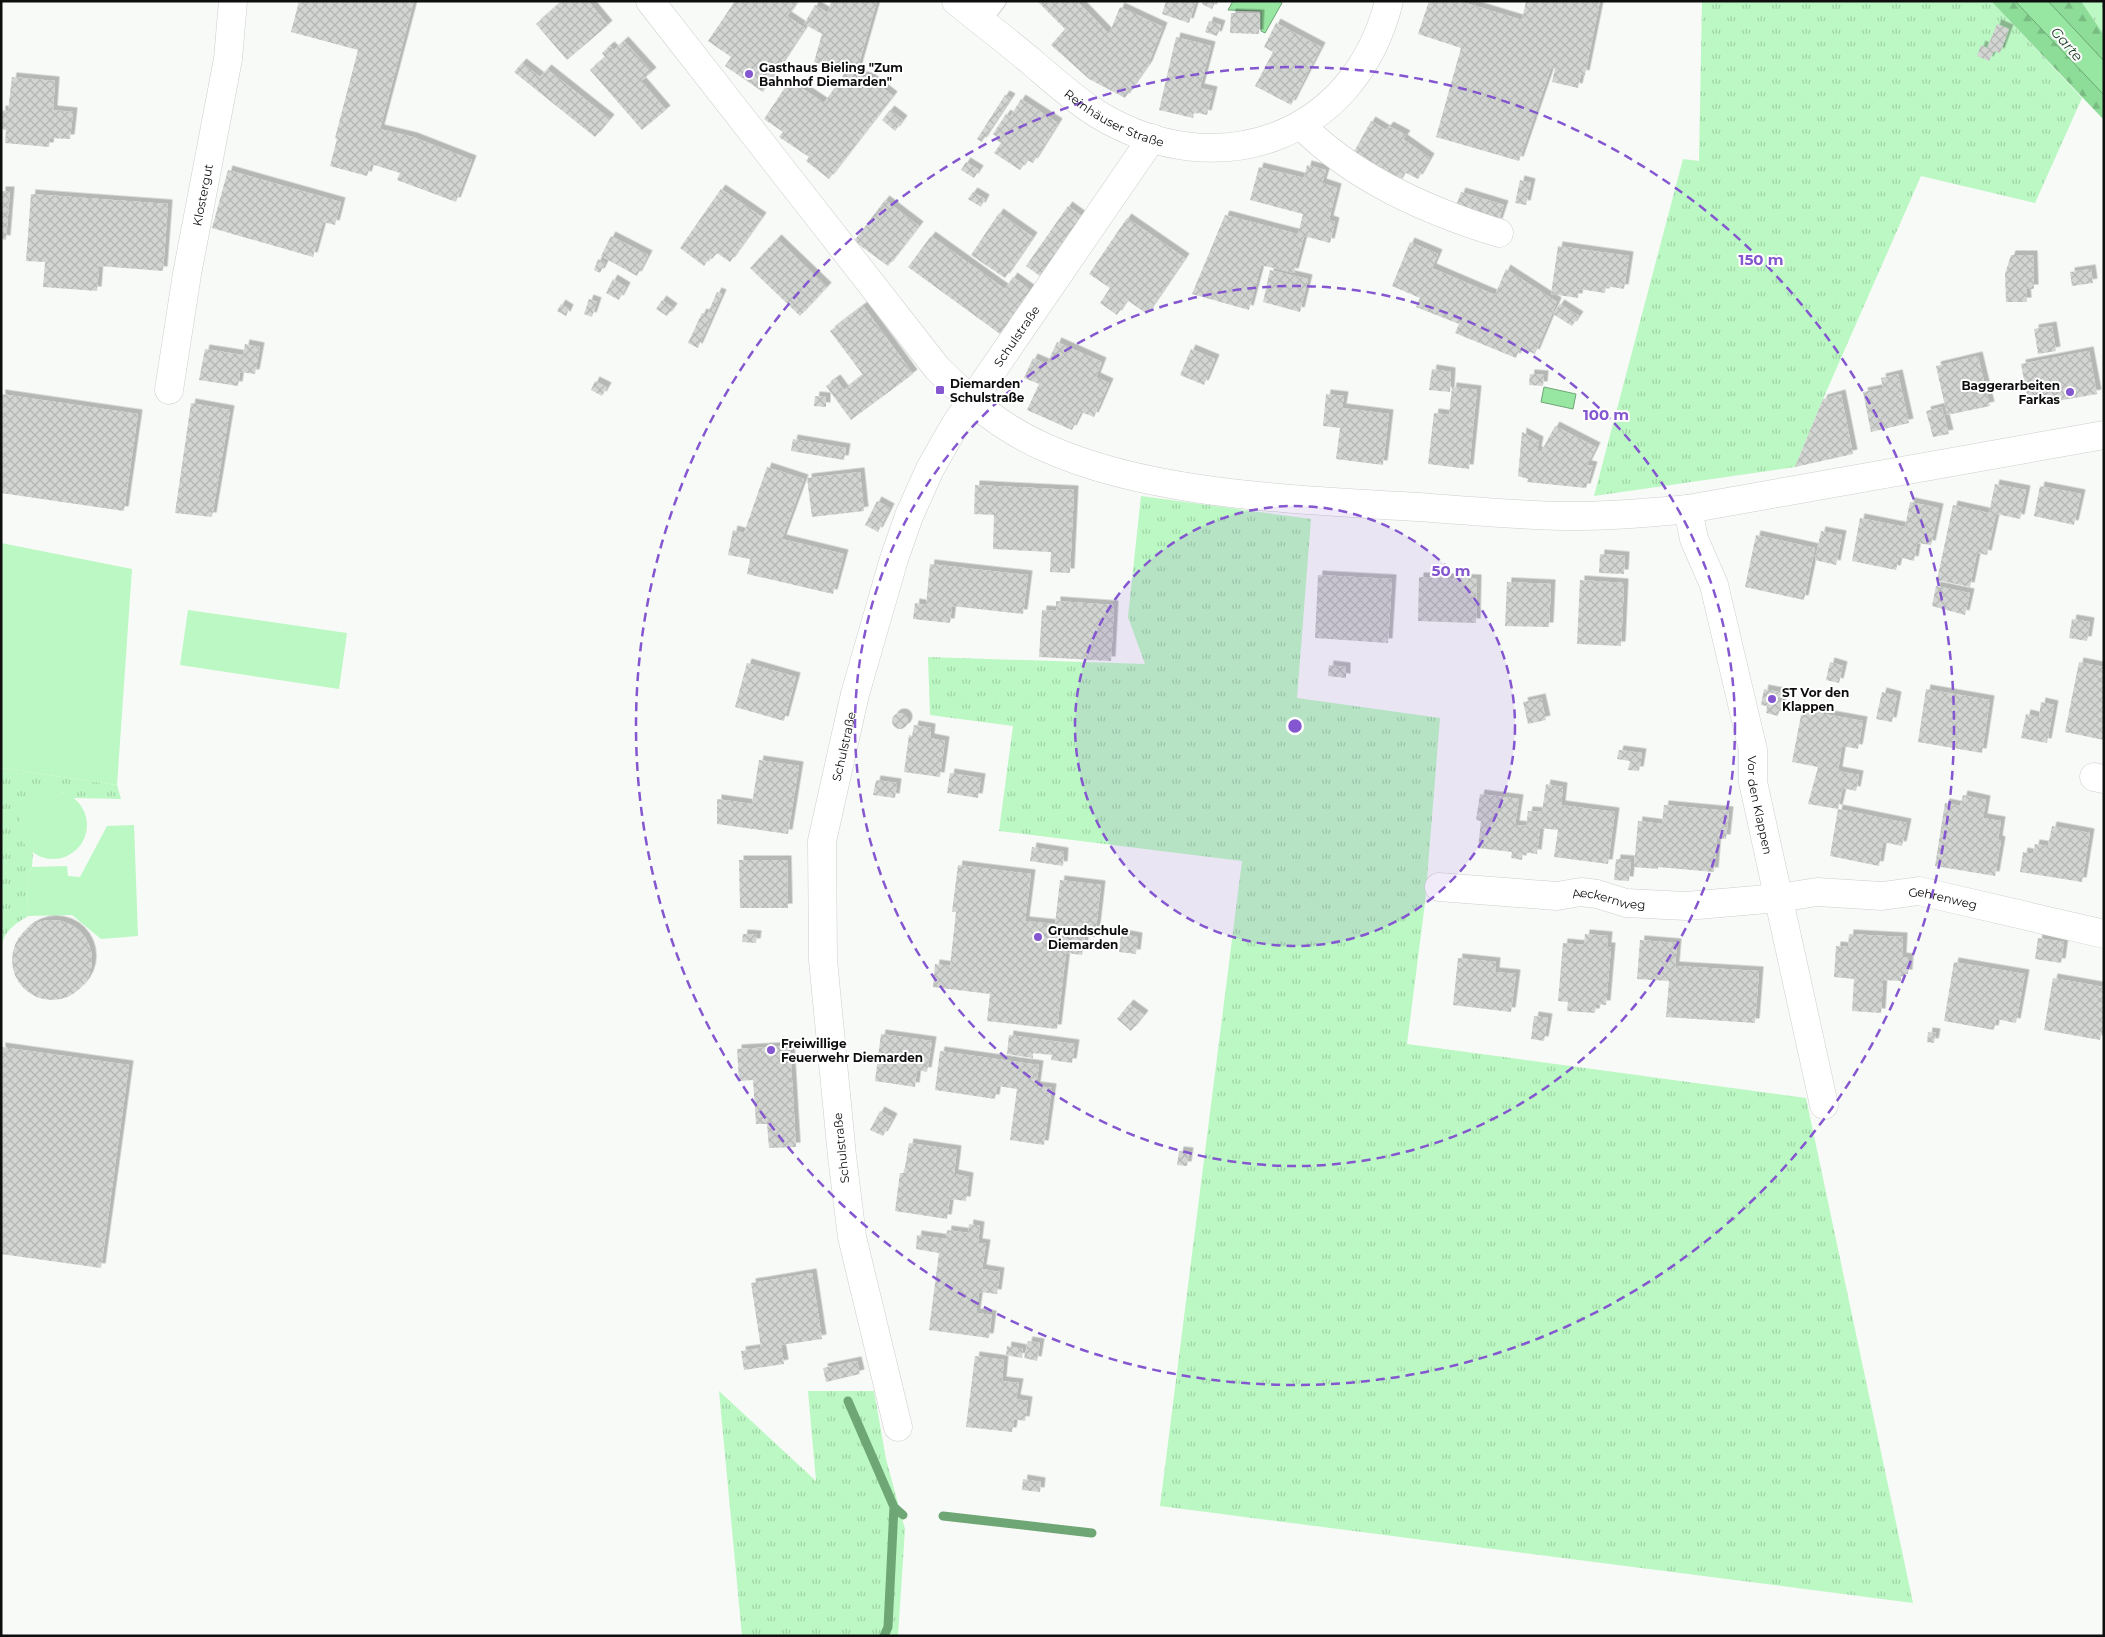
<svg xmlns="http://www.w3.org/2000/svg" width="2105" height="1637" font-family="Montserrat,sans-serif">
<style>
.grass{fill:url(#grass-tufts)}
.forest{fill:url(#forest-firs)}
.garden{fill:#bcf8c3}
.water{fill:#97e7a2;stroke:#6ea675}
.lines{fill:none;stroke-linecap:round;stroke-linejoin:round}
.stream{stroke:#6ea675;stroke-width:9}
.building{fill:url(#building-cross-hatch);filter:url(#shadow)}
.lane-casing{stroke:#cccfcc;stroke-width:16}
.street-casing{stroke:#cccfcc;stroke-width:29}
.secondary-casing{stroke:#cccfcc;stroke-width:29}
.lane{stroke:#fff;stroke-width:14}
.street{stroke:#fff;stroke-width:28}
.secondary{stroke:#fff;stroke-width:28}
.ring{fill:none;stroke:#8456cf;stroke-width:2.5;stroke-dasharray:9 6}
.poi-dot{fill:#8456cf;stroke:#fff;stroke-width:2}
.labels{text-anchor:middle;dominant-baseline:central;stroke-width:4;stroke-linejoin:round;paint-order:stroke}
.poi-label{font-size:12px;font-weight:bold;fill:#0d0e0d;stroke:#fff;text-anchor:start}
.street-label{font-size:12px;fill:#0d0e0d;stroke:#fff}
.water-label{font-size:14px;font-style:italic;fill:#16371c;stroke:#fff}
.centre{fill:#8456cf;stroke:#fff;stroke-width:2.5}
.ring-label{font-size:15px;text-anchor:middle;font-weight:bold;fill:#8456cf;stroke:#fff;stroke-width:4;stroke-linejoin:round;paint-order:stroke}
</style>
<defs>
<pattern id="grass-tufts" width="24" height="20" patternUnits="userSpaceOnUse" patternTransform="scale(1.25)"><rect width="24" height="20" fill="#bcf8c3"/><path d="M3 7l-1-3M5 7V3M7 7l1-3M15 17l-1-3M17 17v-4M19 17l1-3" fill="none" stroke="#a0d3a6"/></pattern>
<pattern id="forest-firs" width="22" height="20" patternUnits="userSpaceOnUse" patternTransform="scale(1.25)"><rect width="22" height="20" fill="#8ddd98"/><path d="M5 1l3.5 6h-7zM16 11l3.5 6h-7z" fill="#78bc82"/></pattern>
<pattern id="building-cross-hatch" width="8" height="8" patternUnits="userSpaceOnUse" patternTransform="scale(1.25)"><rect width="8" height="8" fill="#d2d5d2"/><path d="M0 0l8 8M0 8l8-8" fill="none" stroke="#b3b6b3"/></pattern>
<filter id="shadow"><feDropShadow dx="4.5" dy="-4.5" stdDeviation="0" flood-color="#0004"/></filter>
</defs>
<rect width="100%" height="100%" fill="#f7faf7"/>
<path class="grass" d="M1702,1H1991L2082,98L2035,203L1921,176L1823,399L1795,467L1594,496L1683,159L1699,161Z
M2081,1H2104V35Z
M1141,496L1311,519L1297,698L1440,718L1425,903L1407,1044L1806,1098L1913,1603L1160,1506L1242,861L999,831L1013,726L930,715L928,657L1145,664L1128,617Z
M1,768L117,785L121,799L74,798L62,792L24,843L33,853L32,867L27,882L28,916C15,924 4,931 1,947Z
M719,1391L816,1481L808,1391H874L886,1459L905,1529L898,1636H742Z"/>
<path class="forest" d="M1991,1H2081L2104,35L2103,119Z"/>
<path class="garden" d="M1,543L132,569L117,785L1,768Z
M188,610L347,633L339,689L180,665Z
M19 825a34 34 0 1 1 68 0a34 34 0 1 1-68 0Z
M134,825L138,936L101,939L72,915L28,916L27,882L32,867L67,866L68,876L80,877L107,826Z"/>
<path class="water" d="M1233,1H1279L1282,3L1265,33L1261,31V11L1228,10Z
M2015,1H2048L2104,61V95Z
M1544,387L1576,394L1573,409L1541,402Z"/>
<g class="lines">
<path class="stream" d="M848,1401L894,1507L903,1515
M943,1516L1092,1533
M884,1636L888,1627L894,1507"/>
</g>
<path class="building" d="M299,1H414L380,129L413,137L472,160L456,202L397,180L400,173L371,164L367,176L330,166L337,139L335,138L358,50L291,32Z
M562,1H588L608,25L567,60L536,24Z
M735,1H798L787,16L805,28L763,92L725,66L731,57L708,41Z
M831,1H877L856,74L870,78L893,96L829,179L806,161L809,157L779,137L783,132L764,119L790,80L824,103L846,71L814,62L822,34L804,24L815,5L828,13Z
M1037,1H1077L1109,34L1120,7L1163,27L1148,65L1125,98L1089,79L1051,45L1065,29Z
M1166,1H1196L1189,23L1162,14Z
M1203,1H1216L1212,9L1202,4Z
M1429,1H1459L1522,20L1526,1H1600L1585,75L1581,74L1578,88L1552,82L1555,69L1551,68L1519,161L1436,137L1461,48L1418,34Z
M1231,13L1260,14L1259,34L1230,33Z
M1209,21L1221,25L1217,36L1205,32Z
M1276,23L1321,47L1291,105L1255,86L1273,52L1264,47Z
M1997,24L2009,29L2000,53L1994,51L1989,61L1977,56L1981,45L1987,48Z
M1176,37L1211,46L1200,88L1213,91L1207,115L1194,112L1193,118L1159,110Z
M624,41L652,72L641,81L666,110L642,130L590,70L605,57L602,53L610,46L614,50Z
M522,63L540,77L547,69L610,119L595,137L514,72Z
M12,77L55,81L53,110L73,112L70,139L50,138L49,147L5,143L6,130L1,129V110L8,111Z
M1005,95L1011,98L982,142L977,139Z
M1021,99L1058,123L1033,163L1027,160L1020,170L994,153L1001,143L995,139L997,137L993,134L1006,114L1010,117Z
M890,110L903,120L895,131L882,120Z
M1371,121L1386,130L1389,126L1406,135L1403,139L1430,158L1418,179L1404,172L1398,183L1351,157Z
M966,162L979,170L974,178L961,170Z
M1307,165L1326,170L1322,183L1337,188L1329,220L1335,222L1330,243L1304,236L1294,273L1261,265L1249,310L1192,294L1225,215L1298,234L1303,214L1250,200L1259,167L1304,178Z
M228,170L341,202L335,225L323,222L313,257L212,228Z
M1520,180L1531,183L1526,205L1515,203Z
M721,189L762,217L730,262L717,253L712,259L710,257L704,266L680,248Z
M1,191H10L6,240L1,239Z
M973,192L985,199L981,207L968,199Z
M1461,192L1504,205L1498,223L1455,209Z
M31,194L168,204L163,271L99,266L97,291L43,287L45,262L26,261Z
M885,200L919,226L888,266L854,241Z
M1068,206L1083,217L1040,276L1026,266Z
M999,213L1033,237L1005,278L971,255Z
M1127,218L1185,258L1147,314L1127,300L1117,315L1100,303L1110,288L1089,274Z
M611,236L648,255L637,276L601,256Z
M931,236L1005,289L1013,277L1031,290L1000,334L908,267Z
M777,239L827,287L800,316L750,268Z
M1410,242L1438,254L1432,268L1495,295L1506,269L1557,302L1535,354L1520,348L1516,358L1455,333L1459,324L1416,307L1420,298L1392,286Z
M1558,246L1629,256L1624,289L1606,286L1605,293L1579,289L1578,298L1551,294Z
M2011,255H2033L2034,289H2026L2027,302H2006L2005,274Z
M598,259L605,263L600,273L594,270Z
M2091,269L2093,283L2072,286L2070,272Z
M1270,270L1308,279L1300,312L1263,302Z
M613,279L626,287L619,300L606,293Z
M717,292L722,294L698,348L688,343L702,313L707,315Z
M589,299L597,302L592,317L584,314Z
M662,300L673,308L667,316L656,309Z
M561,304L569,309L566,316L557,311Z
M1560,304L1579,316L1572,326L1553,314Z
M863,306L913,374L851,420L826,386L836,379L844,390L863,375L830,331Z
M2052,326L2056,351L2038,354L2034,329Z
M1057,342L1102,362L1096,377L1109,383L1094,417L1081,412L1072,430L1027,410L1039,384L1024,378L1033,358L1047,364Z
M245,344L260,347L255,374L240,372L238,386L199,380L205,349L243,355Z
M1191,349L1215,359L1204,385L1180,375Z
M2089,351L2097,394L2029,406L2021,364Z
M1978,356L1990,406L1947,415L1936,366Z
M1432,369L1451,372L1450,392L1429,390Z
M1530,374L1544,375L1543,386L1529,385Z
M1898,374L1909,423L1871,432L1863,392L1883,388L1881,378Z
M595,381L607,387L602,396L591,390Z
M1452,387L1477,390L1469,469L1428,464L1434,413L1449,415Z
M1,394L138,414L124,511L1,493Z
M1326,394L1344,396L1342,408L1389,414L1383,465L1336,459L1340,428L1323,426Z
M1841,394L1853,454L1795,467L1823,399Z
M815,396L826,397V407L814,406Z
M191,403L230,410L212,517L175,513Z
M1942,407L1949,434L1933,437L1926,411Z
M1555,426L1596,447L1587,465L1593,466L1586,488L1527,482L1528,479L1518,476L1522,432L1539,441L1537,451L1541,452Z
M793,439L846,448L844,460L791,451Z
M767,467L804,479L782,539L844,554L833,594L747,574L750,559L728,555L733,530L744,533Z
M860,472L864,511L812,517L807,478Z
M1995,484L2026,490L2020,519L1996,514L1987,555L1977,553L1970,587L1937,580L1953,505L1989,513Z
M975,485L1074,490L1070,573L1050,572L1051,552L993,549L994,515L974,514Z
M2040,486L2081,494L2074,525L2034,516Z
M877,501L890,508L878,532L865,525Z
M1910,502L1939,508L1931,545L1917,543L1914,561L1899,557L1896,570L1852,561L1860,518L1905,527Z
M1821,531L1842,535L1836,565L1815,560Z
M1756,535L1815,548L1804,600L1745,587Z
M1600,554L1625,556L1624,574L1599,573Z
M930,564L1028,575L1023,614L952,606L950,623L913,619L915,603L926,605Z
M1318,575L1392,579L1388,643L1315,638Z
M1419,577L1477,579L1476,623L1418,621Z
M1580,580L1624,583L1621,646L1577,644Z
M1507,582L1551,584L1549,627L1505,626Z
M1936,586L1970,593L1965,615L1932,606Z
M1056,601L1114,605L1111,661L1039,657L1042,610L1056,611Z
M2072,619L2090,622L2087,641L2069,638Z
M1830,662L1843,666L1839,683L1826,680Z
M2079,662L2104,667V740L2065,732Z
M747,663L796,677L784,721L735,707Z
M1329,665L1346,667V678L1328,676Z
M1764,689L1784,693L1778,716L1766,713L1767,706L1761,705Z
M1926,689L1990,700L1982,753L1918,742Z
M1882,692L1897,696L1892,722L1876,719Z
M1541,698L1546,720L1528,724L1523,702Z
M2041,702L2054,705L2047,743L2021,738L2026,714L2039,717Z
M1802,710L1863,721L1858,749L1842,746L1838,771L1859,775L1856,791L1843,788L1838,809L1907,823L1902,846L1883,842L1879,866L1830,856L1838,809L1808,804L1818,767L1792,762Z
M892 721a8 8 0 1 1 16 0a8 8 0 1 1-16 0Z
M914,725L931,728L930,738L945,741L940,777L904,772L909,735L912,736Z
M1619,750L1642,753L1639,771L1628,770L1630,761L1617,759Z
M759,760L799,766L788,834L717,824V799L752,804Z
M950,773L981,778L978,798L947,793Z
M876,780L897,783L895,798L873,795Z
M1546,784L1563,787L1561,805L1615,812L1608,864L1554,857L1558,830L1540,828L1537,854L1523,852L1522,860L1511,858L1512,852L1478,848L1481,821L1476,820L1480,794L1519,799L1515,825L1526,826L1528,811L1542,812Z
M1963,795L1986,800L1983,818L2001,821L1998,840L2001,841L1995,876L1935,866L1945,803L1960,806Z
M1664,805L1729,811L1726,839L1717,838L1714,872L1658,867V869L1634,867L1638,821L1662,824Z
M2052,826L2090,833L2082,882L2020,872L2023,852L2033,854L2035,844L2048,846Z
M1032,847L1064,852L1063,866L1030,861Z
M1616,859L1631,860L1629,881L1614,880Z
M739,860H787L788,908H740Z
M958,865L1031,874L1025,921L1055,924L1060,880L1101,885L1095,937L1085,936L1082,955L1066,953L1057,1029L987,1021L990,994L933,987L935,964L950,966L956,912H952Z
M12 960a40 40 0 1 1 80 0a40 40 0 1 1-80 0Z
M743,934L757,935L756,943L742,942Z
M1121,934L1138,937L1136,954L1119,952Z
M1585,934L1608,936L1607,947H1611L1606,1005L1596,1004L1595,1013L1567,1011L1568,1002L1558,1001L1563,943L1584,945Z
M1849,934L1903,937L1902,957L1909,958L1908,974H1901V981L1883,980L1881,1013L1852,1011L1854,979L1834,977L1836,946L1848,947Z
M2038,938L2064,942L2061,963L2035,959Z
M1640,940L1677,943L1675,966L1759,971L1755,1023L1666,1017L1669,981L1637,979Z
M1458,958L1496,962L1495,972L1516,974L1511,1012L1453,1005Z
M1954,962L2025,974L2016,1023L1996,1019L1994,1030L1944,1021Z
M2053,978L2104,987V1021L2100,1040L2044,1030Z
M1129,1004L1144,1015L1131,1031L1117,1019Z
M1534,1016L1548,1018L1544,1041L1531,1039Z
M1928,1032L1936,1033L1934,1043L1927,1042Z
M881,1034L932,1041L927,1072L917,1070L915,1087L875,1081Z
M1009,1035L1075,1044L1072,1063L1051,1060L1052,1055L1033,1053V1058L1007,1054Z
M790,1046L796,1147L769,1148L767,1124H756L753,1080L739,1081L737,1049Z
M1,1047L129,1065L101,1268L1,1254Z
M940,1051L1039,1065L1036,1086L1052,1088L1044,1145L1010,1140L1017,1089L997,1086L995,1099L935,1090Z
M880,1111L893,1118L883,1136L870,1130Z
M909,1143L957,1150L954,1174L969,1177L966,1201L950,1199L947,1219L895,1211L900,1173H904Z
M1179,1151L1189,1152L1187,1166L1177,1165Z
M969,1224L980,1226L978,1243L986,1244L982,1269L1000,1272L997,1294L979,1292L976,1313L992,1315L989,1338L929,1330L939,1253L916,1249L917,1235L946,1239L947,1230L968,1233Z
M812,1273L822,1339L781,1345L784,1364L744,1370L741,1351L761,1348L751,1283Z
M1028,1341L1040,1343L1037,1361L1024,1358Z
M1007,1346L1023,1349L1022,1358L1006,1355Z
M975,1356L1004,1360L1002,1381L1019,1383L1016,1399L1028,1401L1025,1421L1014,1419L1012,1432L966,1427Z
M857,1361L860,1374L826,1382L823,1368Z
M1023,1479L1041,1482L1040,1492L1022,1490Z"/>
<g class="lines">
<g class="lane-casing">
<path id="lane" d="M983,22L999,1
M983,22L984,1"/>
</g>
<g class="street-casing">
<g id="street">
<path d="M650,1L937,368C970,401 1001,428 1044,447C1147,494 1288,499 1401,506C1454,509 1508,515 1562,516C1604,517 1647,513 1688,509L2104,435"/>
<path d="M1301,125C1354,179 1428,211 1499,233"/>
<path id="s1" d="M169,390L187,274L228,59L233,1"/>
<path id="s2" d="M1688,509L1694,539L1714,585L1753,750V782L1824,1105"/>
<path d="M2094,777L2104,779"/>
<path id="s3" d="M1439,887L1557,896L1581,892L1597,894L1626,903L1686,906L1779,898L1817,892L1882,896L1919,891L2104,934"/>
<path id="s4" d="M898,1427L852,1237L842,1156L823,960L822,841L855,694L894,559L909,516L930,469L955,425L1152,138"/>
</g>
</g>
<g class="secondary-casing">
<g id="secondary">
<path id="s5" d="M956,1C982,22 1008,42 1033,63C1054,81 1075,100 1099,115C1217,186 1355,139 1389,1"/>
</g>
</g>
<use href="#lane" class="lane"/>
<use href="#street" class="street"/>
<use href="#secondary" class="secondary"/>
</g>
<circle cx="1295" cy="726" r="220" fill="#8456cf" fill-opacity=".12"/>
<g class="ring">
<circle cx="1295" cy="726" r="220"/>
<circle cx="1295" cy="726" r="440"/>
<circle cx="1295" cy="726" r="659"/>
</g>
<g class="poi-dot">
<circle cx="749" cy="74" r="5"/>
<rect x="935" y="385" width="10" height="10" rx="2.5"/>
<circle cx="2070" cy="392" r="5"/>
<circle cx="1772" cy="699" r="5"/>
<circle cx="1038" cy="937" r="5"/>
<circle cx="771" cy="1050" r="5"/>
</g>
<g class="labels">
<g class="poi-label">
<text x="759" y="67">Gasthaus Bieling "Zum<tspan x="759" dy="14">Bahnhof Diemarden"</tspan></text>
<text x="950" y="383">Diemarden<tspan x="950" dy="14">Schulstraße</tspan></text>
<text x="2060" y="385" text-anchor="end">Baggerarbeiten<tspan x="2060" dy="14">Farkas</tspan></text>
<text x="1782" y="692">ST Vor den<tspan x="1782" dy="14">Klappen</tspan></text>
<text x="1048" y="930">Grundschule<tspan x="1048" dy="14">Diemarden</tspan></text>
<text x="781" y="1043">Freiwillige<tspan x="781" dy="14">Feuerwehr Diemarden</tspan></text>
</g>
<g class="street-label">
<text stroke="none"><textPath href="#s5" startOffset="198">Reinhäuser Straße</textPath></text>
<text stroke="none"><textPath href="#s1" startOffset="198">Klostergut</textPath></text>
<text stroke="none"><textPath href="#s4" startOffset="1140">Schulstraße</textPath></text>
<text stroke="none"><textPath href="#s4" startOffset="690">Schulstraße</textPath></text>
<text stroke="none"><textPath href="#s2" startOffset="306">Vor den Klappen</textPath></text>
<text stroke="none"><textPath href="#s3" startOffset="171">Aeckernweg</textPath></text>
<text stroke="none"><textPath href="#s3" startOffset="508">Gehrenweg</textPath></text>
<text transform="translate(841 1148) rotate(-96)">Schulstraße</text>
</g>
<g class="water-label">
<text transform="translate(2067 44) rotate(49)">Garte</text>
</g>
</g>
<circle cx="1295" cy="726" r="8" class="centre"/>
<g class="ring-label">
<text x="1761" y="265">150 m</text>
<text x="1606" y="420">100 m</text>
<text x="1451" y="576">50 m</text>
</g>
<rect width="2105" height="1637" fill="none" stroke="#0d0e0d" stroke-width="5"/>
</svg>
